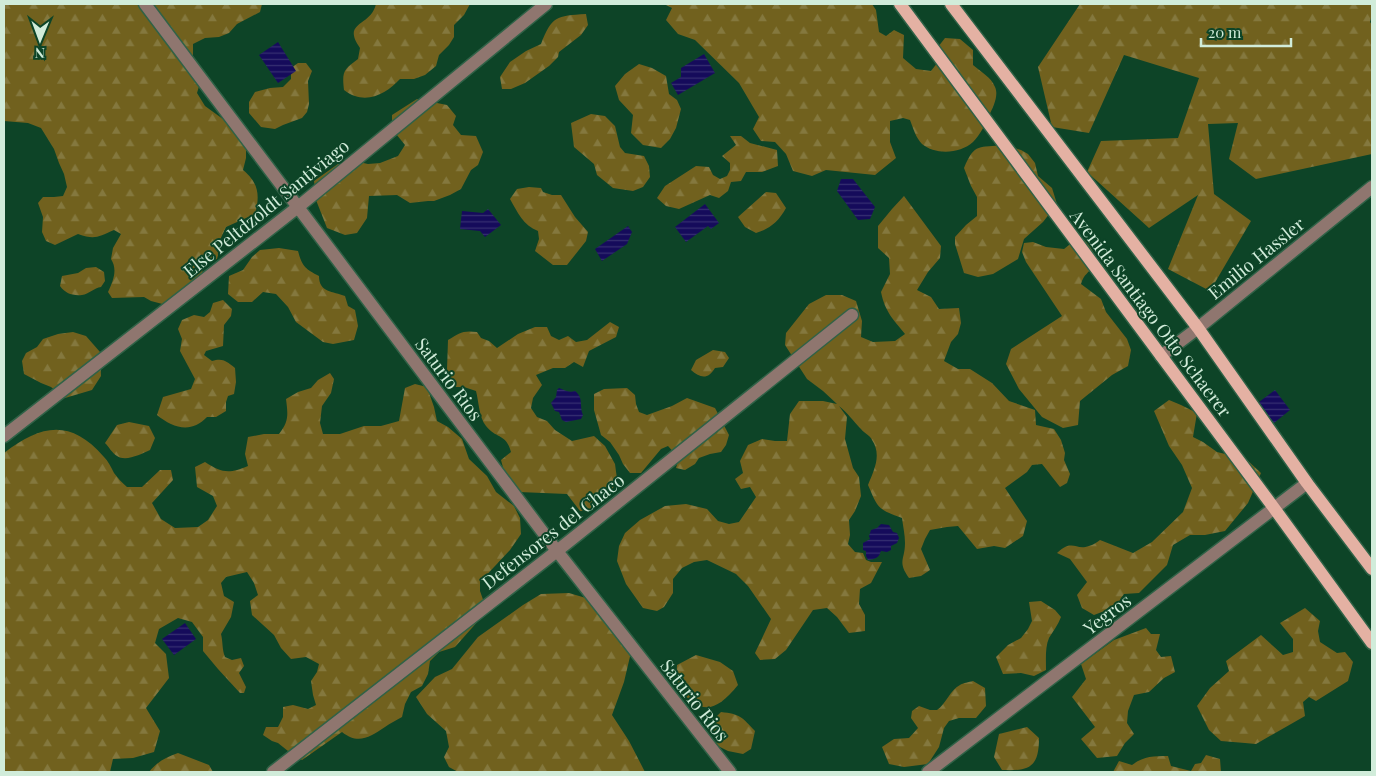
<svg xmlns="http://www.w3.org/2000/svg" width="1376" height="776" font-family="'Playfair Display',serif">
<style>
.forest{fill:url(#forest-firs)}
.water{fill:url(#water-rules)}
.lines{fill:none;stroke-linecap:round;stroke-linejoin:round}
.minor-casing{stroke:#306247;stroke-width:15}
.major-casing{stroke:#306247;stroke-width:15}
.minor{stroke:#8f766f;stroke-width:12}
.major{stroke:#e4b1a3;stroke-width:12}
.labels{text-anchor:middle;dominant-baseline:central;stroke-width:4;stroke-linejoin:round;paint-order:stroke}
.street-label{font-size:18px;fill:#d1ecda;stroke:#0d4427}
</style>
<defs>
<pattern id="forest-firs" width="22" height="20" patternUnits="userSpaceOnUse" patternTransform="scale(1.25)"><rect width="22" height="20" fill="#71611e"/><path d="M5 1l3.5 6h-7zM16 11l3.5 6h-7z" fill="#84783e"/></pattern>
<pattern id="water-rules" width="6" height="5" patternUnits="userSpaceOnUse" patternTransform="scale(1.25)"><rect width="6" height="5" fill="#150b5b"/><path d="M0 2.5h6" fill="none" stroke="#362f72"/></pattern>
</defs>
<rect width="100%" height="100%" fill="#0d4427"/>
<path class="forest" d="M4,4H262L260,12L237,24L229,33L219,37L205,38L193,44V57L203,73L197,93L205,106L227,122L246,148V158L243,170C259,183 260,196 255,214L226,227L219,242V252L217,259L206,263L201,275L174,307L151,301L144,297L112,298L108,292C113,281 118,270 111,259L113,248L121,234L114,230C98,237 95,240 78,234L55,245L46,241L42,232L43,217L38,203L43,197H54L63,196L67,187L64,174L59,163L54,149L41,128L28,123L4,121Z
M376,4H470L464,15L454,25V37L449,45L439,55L436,66L425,75L414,79H400C389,91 372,102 355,96C351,95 347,92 344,90C342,72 343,70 358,59L360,48C341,21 371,27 376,4Z
M664,4H872L876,10L879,32L886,36L894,30L904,35L903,58L916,69L931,71L938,62V47L945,38L960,39L973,50V65C981,72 991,77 995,87C999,96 993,107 989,116C985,125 980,135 973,142C960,154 935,155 922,144C916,138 913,128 910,120L903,118L890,121V142L896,158L875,175L826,170L812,176L793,171L786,154L775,142L761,141L753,129L759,117L739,83L695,40L678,34L666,20L672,8Z
M1080,4H1372V14L1370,22L1372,25V154L1256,179L1229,159L1238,123L1208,124L1214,194L1251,221L1210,291L1168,269L1198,195L1149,228L1087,172L1101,141L1178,138L1199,78L1124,55L1089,133L1052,127L1038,67Z
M586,14L588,25L581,35L559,52L558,57L549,66L525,83L511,89H502L500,77L510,62L526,51L541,44C552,16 556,16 586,14Z
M298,63H306L312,71L308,81L309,104L307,112L302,118L283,125L275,129L261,127L249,113V102L255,92L270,88L283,87L291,79V68Z
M639,64L652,68L666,76L669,94L677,100L681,109L676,128L670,139L661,148L643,145L631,133L633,115L619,100L615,86L625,74Z
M417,99L447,105L456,116L453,125L461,135L476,136L483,152L478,165L471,170L461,189L450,195L434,201H428L410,203L397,195L369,196L367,218L357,233L345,235L327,228L316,200L314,181L345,159L368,164L380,163L398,156L405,145L392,129V115Z
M591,114L605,116L615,126L620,147L625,153L644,156L649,166L650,177L643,187L633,191L613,188L597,175L594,164L574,147L571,123Z
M730,136H741L750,143L777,150L778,166L762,172H746L741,181L731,182L728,191L719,198L710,195L679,209L666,206L657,198L665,186L696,166L709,167L713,175L720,179L727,176L730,170V163L722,156L736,145Z
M1005,145L1021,150L1028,154L1035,163L1038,176L1052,188L1057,204L1043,222L1024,239L1018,259L993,274L978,277L964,273L955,244V237L966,225L977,216V197L971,186L964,168C975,142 979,148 1005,145Z
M529,187L541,188L543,192L552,195H561L575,217L588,232L586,241L567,265H553L535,251L539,239L538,231C523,225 518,213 510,199L517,189Z
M766,192L776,193L786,208C779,221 770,229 756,233L745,227L738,217Z
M904,196L941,246L940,258L928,272L917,290L931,297L939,309L959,308L961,323L958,334L951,342L944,361L958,369H970L992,383L1009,401L1035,410L1036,425L1054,429L1061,440L1065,453L1064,460L1070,474L1067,483L1060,487L1042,464L1032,465L1027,472L1005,488L1027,521L1023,536L1005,548L994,546L977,549L958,526L947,527L930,530L925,539L921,549L930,570L921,576L909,578C897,561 905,560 905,543C905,535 903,526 902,518C877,509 878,508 868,485C874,470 882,455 872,440C870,435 864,433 861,429C853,421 848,413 839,406L847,417L845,439L853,468L859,477L861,496L855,511L849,520L850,535L848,544L855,552L863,553L866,560L871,562H882L871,583L860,589L859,604L865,615V631L849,633L837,617L827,608L813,610L786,650L775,659L760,660L755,653L771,619L748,586L736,574L707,560L694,562L682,568L673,579V593L664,607L657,611L643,608L626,584L617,561L619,546L625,533L640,520L665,506L686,504L707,509L718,521L729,524L739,522L756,497L750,487L741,489L735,479L743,473L740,461L748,445L762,439L775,441H787L790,414L799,401H823L837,404L823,391L807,379L785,345L786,333L809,304L826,295H842L856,301L862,321L861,337L873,342L895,341L905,334C893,319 885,312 881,292L890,274L889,258L878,248V226L892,209Z
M1084,240L1091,245C1093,251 1094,259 1092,266C1089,274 1084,273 1081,284L1101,299L1106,312L1127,339L1131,350L1128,366L1112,375L1080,401L1078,425L1063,428L1042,417L1019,389L1006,364L1011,349L1062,316L1026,262L1022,252L1024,243L1033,242L1046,247L1064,249L1073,242Z
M279,248L298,251C302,266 305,269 319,276C319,293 333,291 345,296L348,306L355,310L358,326L354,340L333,344L323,342L296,322L288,307L276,294L263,292L252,302H238L228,294L229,276L243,270L252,257L260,250Z
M96,267L104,272L105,281L101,287C94,288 89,294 82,295C72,296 65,293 60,286L62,276L78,273L86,268Z
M223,300L232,309L231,316L224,325L223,346L206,351L204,355L212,361C223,358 226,361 235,368L236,382L234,394L228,396L226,402V411L216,417H207C191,434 173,428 157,415L163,397L191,389L195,379L180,351L182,339L178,329L182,320L194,315L204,317L210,312L213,303Z
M610,322L619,327L616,337L589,351L583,367L574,362L565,368H553L536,375L542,385L533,398L531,408L537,417L547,421L555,430L572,441L594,436L605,446L615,464L617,479L611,492L603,502L591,511H580L567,494L519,492L505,475L501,460L511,452C506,433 496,439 486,426C479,417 479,403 476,391L464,387H453L447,370L448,340C459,333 463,330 477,332L481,338L489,341L497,348L518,334L535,327H547L551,336L559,340L568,336L576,342L587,340Z
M73,332L86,336L100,352L101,376L92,390L65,398L51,387L41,383L24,374L22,361L26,353L37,347L43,339L58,334Z
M713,350L725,352L729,358L723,367L715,368C708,380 700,378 691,370L696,360Z
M330,373L334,379L331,393L322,406L320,423L323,434H340L364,426H381L399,421L405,388L415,384L427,387L434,407L437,421L448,427L462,439L469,459L487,476L496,492L514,506L520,518L521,534L510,550L480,582V591L487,611L455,647L439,652L430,661L428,674L422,686L411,692L405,704L402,717C397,720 390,723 385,727C370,737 358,745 342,732L302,760L288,751L278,743L272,741L263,735L266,727H278L283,717V707L293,705L308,709L316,705L313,695L311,681L317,672L319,664L306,657L291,659L281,648L274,635L252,615L250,601L258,595L254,583L247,572L226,577L221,583L224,596L234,602L231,617L221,634C223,642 222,650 225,657L232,660L241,658L244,666L239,673L246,687L244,693H240L218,669L203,651V637L192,622L178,618L159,629L155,643L166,654L169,678L146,708L160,731L154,752L133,758L113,759L110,772H4V453C41,425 70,418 104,457C108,461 111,467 114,473C118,478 122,483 127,487H142L160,470H171L173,480L152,503L161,519L175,528L198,527L208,520L217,506L213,496L197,487L195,467L205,462C222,473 229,474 248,466L245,454L248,437L264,434H279C289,421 288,415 286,399L298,392L311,388L318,380Z
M627,388L635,395L636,404L639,412L647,415L672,406L687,398L715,408L729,435L726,445L721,452L710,454L699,458L695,464L685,470L676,468L679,458L668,446L661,449L641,473H630L623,464L619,455L610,442L601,435L594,410V394L604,389Z
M1169,400L1181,405L1197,413L1193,437L1203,442L1217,452L1246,459L1261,473L1248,503L1225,531L1205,535H1190L1173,545L1167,565L1139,593L1124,594L1115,607L1094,615L1082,608L1077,595L1087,582L1070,559L1057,553C1073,538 1075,551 1089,546C1093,545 1097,542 1100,540L1133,553L1152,542L1183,512L1192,488L1182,465L1169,446L1154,411Z
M129,422L149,426L155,438L150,450C141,454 126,462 117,456C112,453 109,447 105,443L117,425Z
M569,593L596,601L632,648L624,682L612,715L629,741L645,772H458L449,767L444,757L449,747L446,731L427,714L416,697L435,677L452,669L478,637L523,605L541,594Z
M1041,601L1055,610L1061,617C1058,625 1053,631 1049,638C1045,647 1046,660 1046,670L1034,676L1021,673L1003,674L996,657L1008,645L1021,638L1028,629L1032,621L1029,602Z
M1305,608L1320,621L1318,631L1320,642L1337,653L1345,652L1353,662L1348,681L1316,701L1309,697L1303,702L1305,716L1256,744L1245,743L1221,741L1209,730L1197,706L1210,688L1229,671L1226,661L1261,635L1283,655L1293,652V639L1280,623Z
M1146,628L1151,634H1160L1156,650L1161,657L1171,656L1175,672L1164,678L1149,692L1134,695L1128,711L1127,723L1134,734L1125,743L1117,756L1097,758L1081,739L1095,727L1072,697L1086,679L1081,664L1114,640Z
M696,655L720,662L733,671L738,685C714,714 701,715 676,686L677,665Z
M973,681L985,688L986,706L976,718H959L949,721L944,728L939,747L928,764L904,767L889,764L882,747L894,739L909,738L918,728L911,718L912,711L919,706L930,710H937C946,704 950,690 960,685C963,683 969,682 973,681Z
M721,712C740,714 742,717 755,731L751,749L743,754L728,751L718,746L715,739L711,722Z
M1027,727L1039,738C1039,768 1029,771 1002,770L994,757L999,734Z
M178,753L209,765L213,772H149C157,762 166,757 178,753Z
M1206,755L1220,759L1221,772H1113L1119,761L1132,765C1144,756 1153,756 1168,756L1171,766L1191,771L1195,764L1201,763Z"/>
<path class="water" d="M278,42L296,71L278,83L259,55Z
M704,54L715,73L678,95L671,83L681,77V68Z
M841,179H853L875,207L870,219L858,220L837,191Z
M705,204L719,223L711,229L708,226L686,242L675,227Z
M488,209L501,225L485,237L480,231L460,229L462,211L483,213Z
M628,226L632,232L627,244L602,261L595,249Z
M559,388C565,390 568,393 575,391C584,398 579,406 583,415L581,419L566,422L562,420L559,412L555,411L551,403L556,397L557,390Z
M1275,390L1290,410L1274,423L1259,402Z
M881,524L889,525L893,532L897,533L899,538L897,543L891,546V550L887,552L881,551C879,558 875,559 868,560L866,556V551L863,550V543L870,539L869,536L871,530L877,528Z
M185,623L196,639L174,655L162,639Z"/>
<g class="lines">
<g class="minor-casing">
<path id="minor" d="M145,4L557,551L730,772
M1161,356L1198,328L1372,187
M4,436L298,207L546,4
M273,772L557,551L852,315
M928,772L1307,483"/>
</g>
<g class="major-casing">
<path id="major" d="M900,4L1274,508L1372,643
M951,4L1198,328L1307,483L1372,569"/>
</g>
<use href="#minor" class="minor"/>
<use href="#major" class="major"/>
</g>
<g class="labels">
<g class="street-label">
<text transform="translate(266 208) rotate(-39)">Else Peltdzoldt Santiviago</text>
<text transform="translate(1256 258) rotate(-39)">Emilio Hassler</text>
<text transform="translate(1151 313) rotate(53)">Avenida Santiago Otto Schaerer</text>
<text transform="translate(449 379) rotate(53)">Saturio Rios</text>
<text transform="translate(553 531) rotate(-38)">Defensores del Chaco</text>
<text transform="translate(1107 614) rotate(-37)">Yegros</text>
<text transform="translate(695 700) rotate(52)">Saturio Rios</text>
</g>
</g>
<rect width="1376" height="776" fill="none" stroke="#d1ecda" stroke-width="10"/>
<g transform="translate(40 40) rotate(181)" stroke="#0d4427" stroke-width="4" paint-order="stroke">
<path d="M0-4L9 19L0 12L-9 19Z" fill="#d1ecda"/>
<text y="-8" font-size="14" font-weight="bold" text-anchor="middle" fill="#d1ecda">N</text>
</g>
<path d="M1201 38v8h90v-8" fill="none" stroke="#d1ecda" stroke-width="2.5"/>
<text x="1208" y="38" font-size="15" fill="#d1ecda" stroke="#0d4427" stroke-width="4" paint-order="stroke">20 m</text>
</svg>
